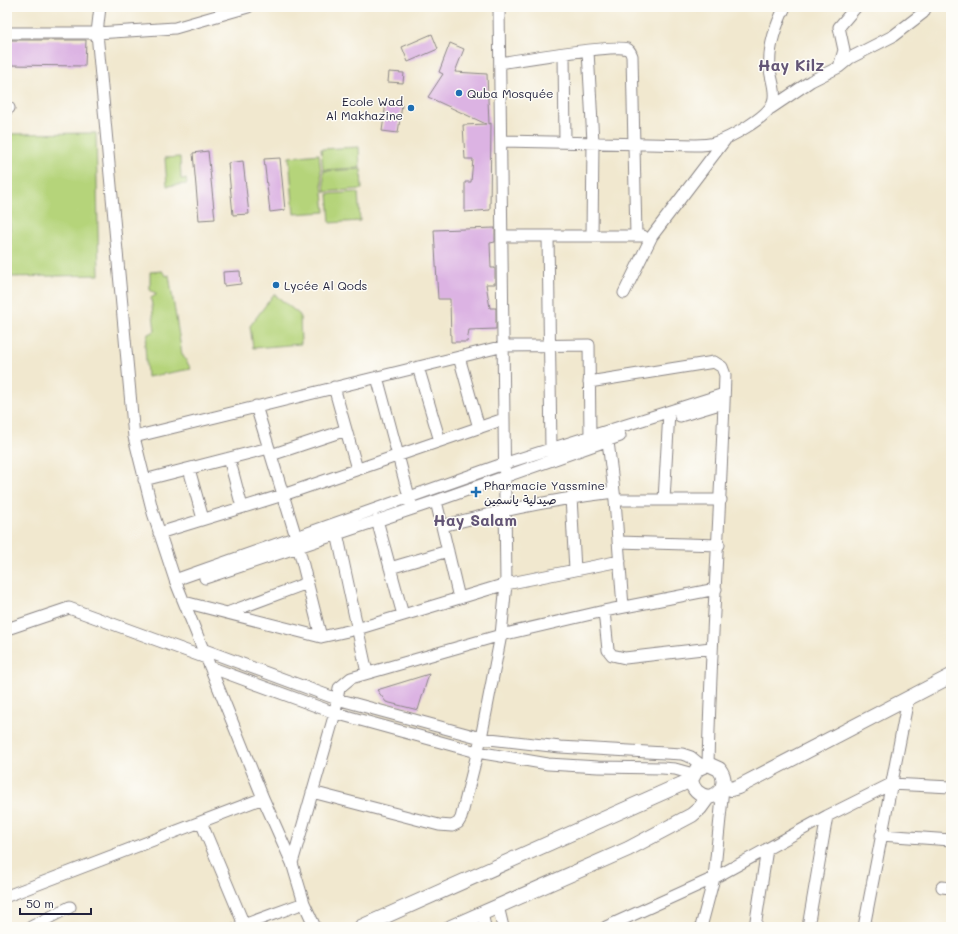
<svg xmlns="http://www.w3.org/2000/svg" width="958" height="934" font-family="Mali,'Playpen Sans Arabic',sans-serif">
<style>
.green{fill:#b5d47a;stroke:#6c7b5a}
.building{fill:#dcb3e3}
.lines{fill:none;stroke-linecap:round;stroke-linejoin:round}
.minor-casing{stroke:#8a8585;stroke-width:13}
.tertiary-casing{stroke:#8a8585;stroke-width:16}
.minor{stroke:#fff;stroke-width:11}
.tertiary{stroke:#fff;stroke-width:14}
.poi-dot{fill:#1f6fb2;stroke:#fdfcf7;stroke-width:1.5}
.labels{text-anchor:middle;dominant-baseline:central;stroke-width:3;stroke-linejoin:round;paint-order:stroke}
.poi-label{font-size:12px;fill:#22223b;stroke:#fdfcf7;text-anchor:start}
.district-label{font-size:16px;font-weight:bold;fill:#635576;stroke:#fdfcf7}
</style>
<rect width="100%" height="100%" fill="#fdfcf7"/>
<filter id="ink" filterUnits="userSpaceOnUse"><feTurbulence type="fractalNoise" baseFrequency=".025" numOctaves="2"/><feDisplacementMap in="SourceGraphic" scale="8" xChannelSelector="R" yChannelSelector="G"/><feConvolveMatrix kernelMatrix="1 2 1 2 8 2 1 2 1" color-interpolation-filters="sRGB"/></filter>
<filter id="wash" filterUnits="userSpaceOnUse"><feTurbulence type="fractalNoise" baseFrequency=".012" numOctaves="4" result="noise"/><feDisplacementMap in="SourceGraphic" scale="16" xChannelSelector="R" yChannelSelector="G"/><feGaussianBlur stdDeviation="0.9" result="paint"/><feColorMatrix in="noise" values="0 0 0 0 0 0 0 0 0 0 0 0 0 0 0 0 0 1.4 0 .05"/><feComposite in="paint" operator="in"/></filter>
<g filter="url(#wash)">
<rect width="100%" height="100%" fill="#f1e8cf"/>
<path class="green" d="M96,133L99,275L11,277L8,134Z
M359,147L360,168L323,170L321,149Z
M319,154L325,212L294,214L289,157Z
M180,157L181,179H186L187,184L167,186L165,158Z
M361,169L362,189L325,192L323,171Z
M358,192L360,221L330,223L328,194Z
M162,271L166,276L169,275L182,354L191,369L147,377L145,345L148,334L155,331L151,298L157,294L150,290V272Z
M274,294L300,315L301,344L253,348L250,326Z"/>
<g id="blocks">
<path class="building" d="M432,34L438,49L408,62L402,47Z
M8,40H86L85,66L7,65Z
M450,43L464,49L455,72L487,74L489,124L491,123L490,210L465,212V182H471L473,159H465L463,125L486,124L428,97L443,74L439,72Z
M389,72L404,73L403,83L388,82Z
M386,103L402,105L398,133L382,131Z
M208,151L215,219L199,220L193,153Z
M280,158L285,210L270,212L264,159Z
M243,161L249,214L233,215L228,163Z
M495,228V242L490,243L491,268H495V284H486L490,308H496V329L469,330L467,342H451L450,299H438L434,230Z
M240,271L241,284L224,286L223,272Z
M429,674L418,710L386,702L377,690Z"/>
</g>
</g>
<g filter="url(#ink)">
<use href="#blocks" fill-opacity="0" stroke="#8a8585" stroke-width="1"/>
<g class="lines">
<g class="minor-casing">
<path id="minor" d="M100,7L97,33L134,437L153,513L175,580L263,798L292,863L304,903L315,927
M7,33H97L175,28L248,7
M588,51L593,142L592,236
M564,54L565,142
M500,63C518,60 616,44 627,49C630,50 631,53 632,56L636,236
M839,67L844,50L839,27L856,7
M7,107L9,108
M771,108L811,81L839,67L850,58L893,36L923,13L926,7
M501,141L695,145C701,145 708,145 714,143C728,139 769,117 773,102C777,92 771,80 770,69C768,49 776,25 785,7
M502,236H643
M548,237L551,449
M624,293L652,236L725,140
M459,357L479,428
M418,367L440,441
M377,377L411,504
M589,382L714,362L722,367L725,375C721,505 711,634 708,764
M334,387L357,469
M256,406L296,537L321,637
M680,416L723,403
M607,433L615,500H721
M134,437L504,346L589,345L590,437
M271,455L346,430
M229,458L242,507
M189,469L203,519
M144,480L269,448
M571,497L575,570
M615,500L623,607
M664,500L669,412
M436,501L459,598
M377,520L403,615
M442,526C499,511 555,499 614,492
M159,533L283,495L504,419
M337,533L367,673
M618,542L719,545
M390,568L448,551
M205,578L436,501L620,436
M175,580L503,464L724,394
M184,602L321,637L357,629L506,584L620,561
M604,611L608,650L612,655L625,658L711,648
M227,613L307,583
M7,629L69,608L206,658
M202,649L337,699L481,738L560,747L682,754L691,757L702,766
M210,667L335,713L477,752L548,764L598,767L662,768L675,769L693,774
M312,792L439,825L452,826L458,823L461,818L481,738L501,635L506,584L499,7
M201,822L245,927
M881,835L951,840
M292,863L335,713L339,688L351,678L501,635L604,611L716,589
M942,887L951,888
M7,896L263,798
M498,906L503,927
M482,913L485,927
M31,927L70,907
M238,927L304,903
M606,927L714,878L827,816L891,784L951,787
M701,927L714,878L723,788
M755,927L767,849
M808,927L827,816
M864,927L908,699"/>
</g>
<g class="tertiary-casing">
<path id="tertiary" d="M723,786L731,789L738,787L951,676
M361,927L691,780
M451,927L628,849L692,815L700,808L708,797C723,795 728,781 719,769L708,764L697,769L691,780C693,790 698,795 708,797"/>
</g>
<use href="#minor" class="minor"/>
<use href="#tertiary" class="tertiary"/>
</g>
</g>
<g class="poi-dot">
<circle cx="459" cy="93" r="4"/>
<circle cx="411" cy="108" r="4"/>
<circle cx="276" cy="285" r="4"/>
<path d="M474 486h4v4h4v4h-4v4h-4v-4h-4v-4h4z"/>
</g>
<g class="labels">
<g class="poi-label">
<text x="467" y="93">Quba Mosquée</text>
<text x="403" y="101" text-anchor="end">Ecole Wad<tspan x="403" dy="14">Al Makhazine</tspan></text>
<text x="284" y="285">Lycée Al Qods</text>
<text x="484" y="485">Pharmacie Yassmine<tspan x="484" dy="14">صيدلية ياسمين</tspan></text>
</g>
<g class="district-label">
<text x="791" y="64">Hay Kilz</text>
<text x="475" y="519">Hay Salam</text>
</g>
</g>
<rect width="958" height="934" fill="none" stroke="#fdfcf7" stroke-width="24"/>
<path d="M20 908v6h71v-6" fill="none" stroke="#22223b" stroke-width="2"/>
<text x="26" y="908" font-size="12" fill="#22223b" stroke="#fdfcf7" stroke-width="3" paint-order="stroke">50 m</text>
</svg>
